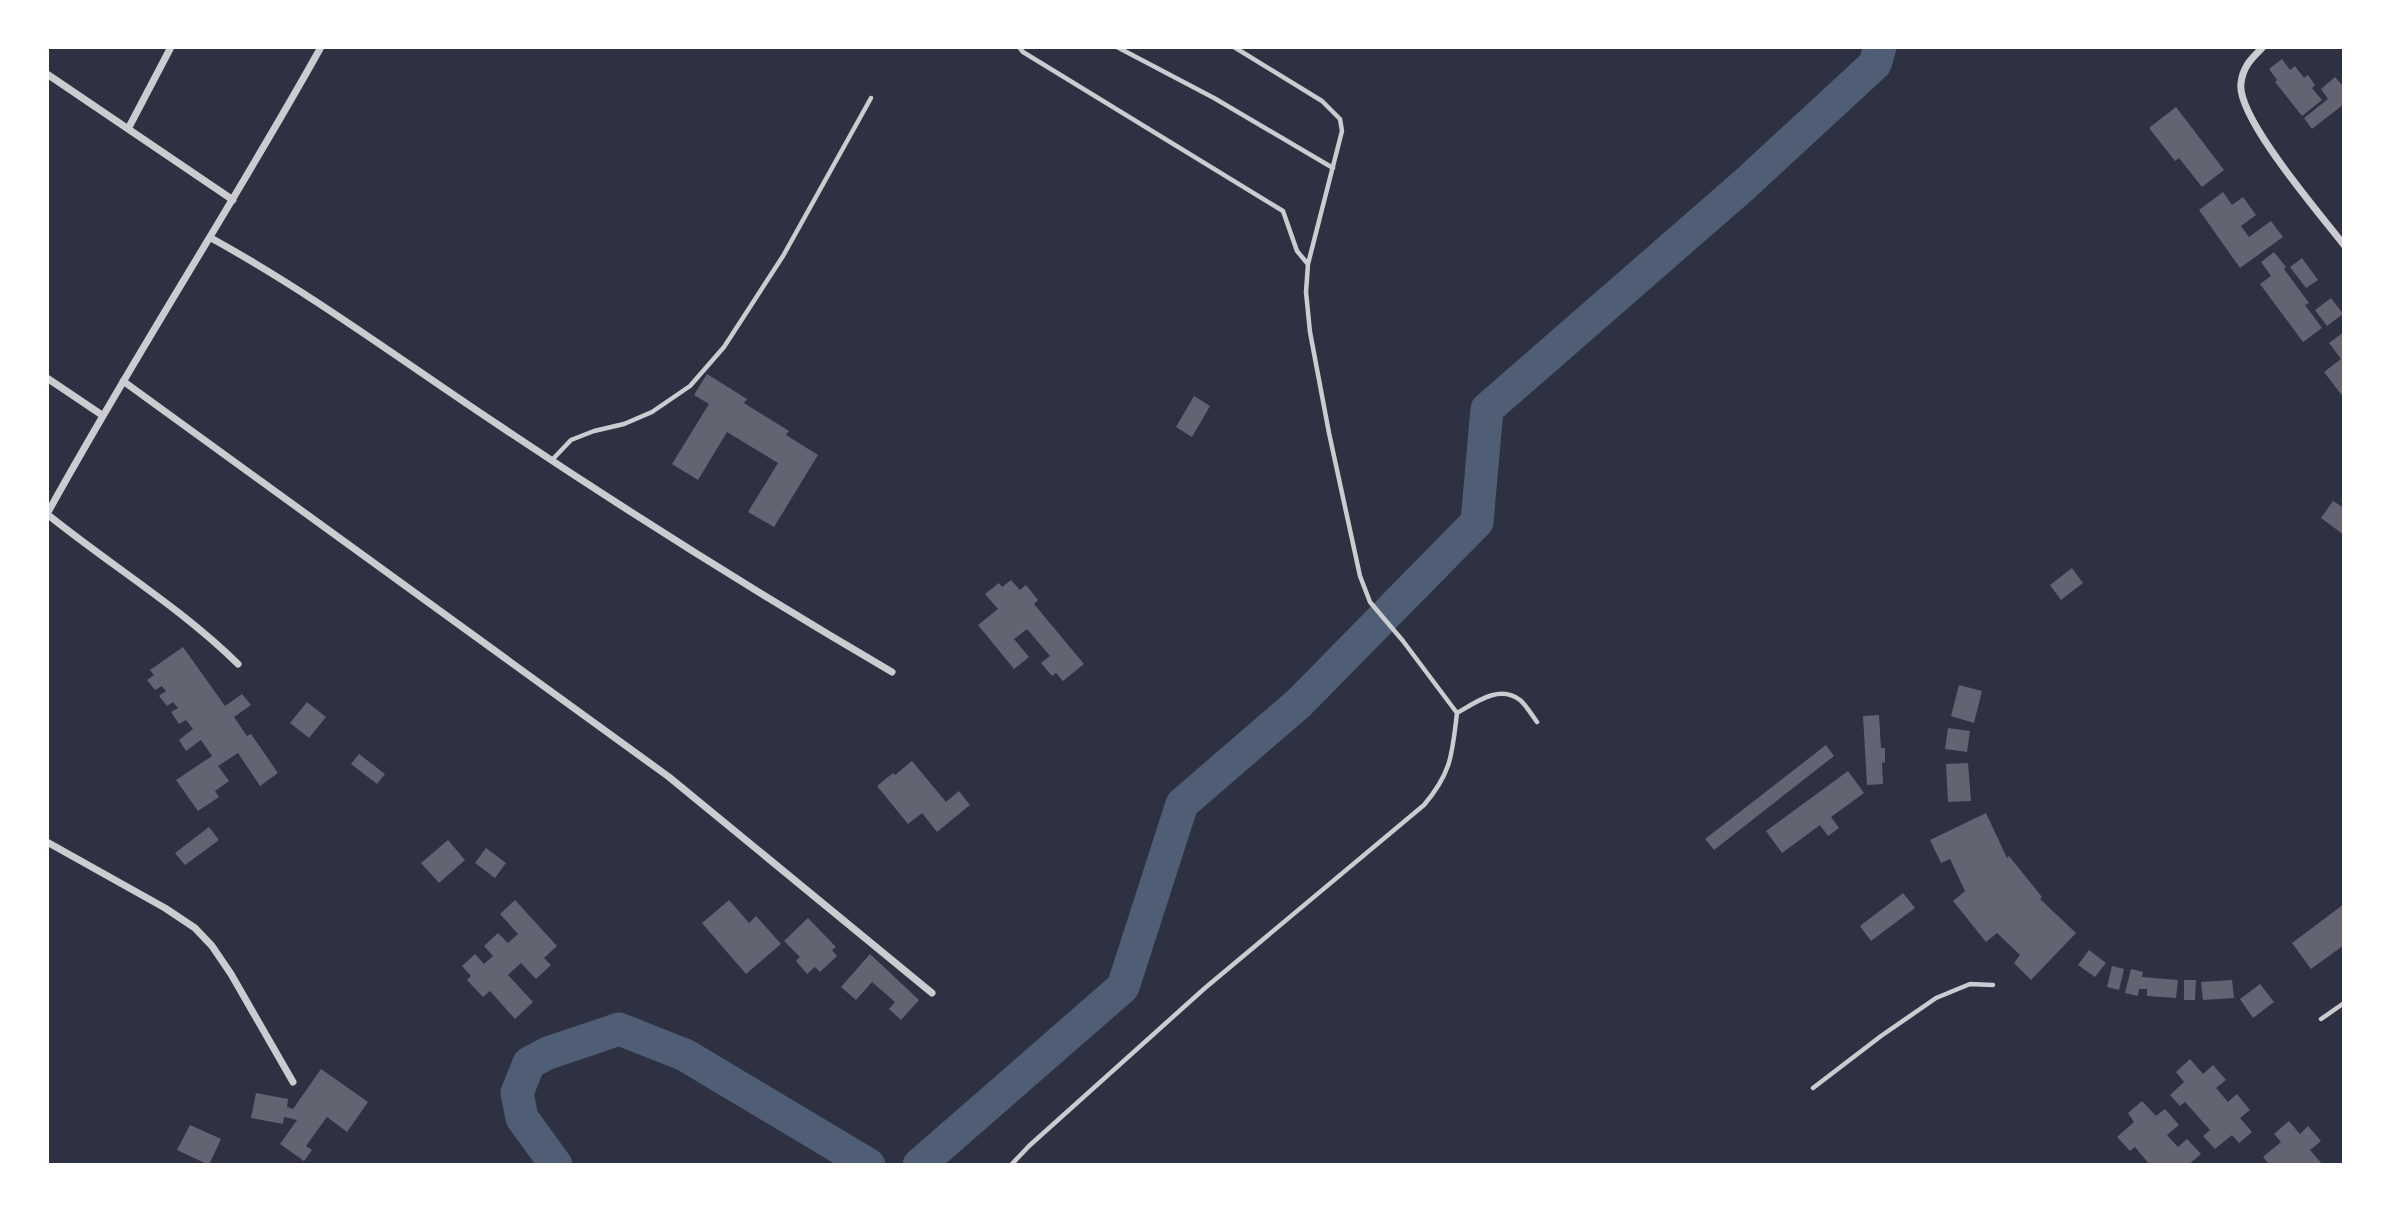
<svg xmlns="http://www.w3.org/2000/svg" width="2391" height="1212" font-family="Montserrat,sans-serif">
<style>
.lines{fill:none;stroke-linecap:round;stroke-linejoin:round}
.river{stroke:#4f5d75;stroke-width:33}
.building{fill:#626471}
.service{stroke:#caccd0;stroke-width:4.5}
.minor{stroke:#caccd0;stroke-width:7}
</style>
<rect width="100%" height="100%" fill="#2d3142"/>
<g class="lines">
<path class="river" d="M556,1165L522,1118L517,1093L529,1063L548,1053L619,1029L685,1055L869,1165
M919,1165L1123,987L1182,804L1299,703L1477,522L1487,409L1744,185L1875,64L1880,47"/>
</g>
<path class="building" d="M2282,59L2290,70L2295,66L2304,78L2308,75L2315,85L2312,88L2322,100L2302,116L2275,82L2277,80L2269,69Z
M2335,77L2344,87V104L2312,129L2304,118L2328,99L2321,89Z
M2176,107L2224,170L2202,187L2179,158L2175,161L2149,128Z
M2223,192L2232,205L2243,197L2256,215L2241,226L2249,237L2271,221L2283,237L2240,268L2199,210Z
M2274,252L2286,267L2284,269L2309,303L2305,305L2322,328L2303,342L2260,284L2271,276L2261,262Z
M2302,258L2318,280L2306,288L2290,267Z
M2331,298L2343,314L2327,326L2315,310Z
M2344,332V398L2324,372L2341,359L2329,343Z
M707,374L747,399L744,403L789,431L786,435L818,455L774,527L748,512L778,463L727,432L698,480L672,464L709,404L694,395Z
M1194,396L1210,406L1192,437L1176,427Z
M2333,501L2344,508V535L2321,518Z
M2072,568L2083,583L2061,600L2050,585Z
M1011,580L1020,590L1026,585L1038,600L1034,604L1084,664L1063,681L1056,673L1052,676L1041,663L1050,656L1027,629L1014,639L1029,657L1014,669L978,625L998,609L985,594L999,583L1002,587Z
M183,647L225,706L242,694L251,705L234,717L247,736L251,734L278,773L260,786L238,753L218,766L229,781L215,791L219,797L198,811L176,780L212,756L201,740L186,751L179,740L193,729L186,720L179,724L171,712L178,708L173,702L167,706L159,696L166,691L162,686L155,690L147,680L154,675L150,670Z
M1959,685L1982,691L1974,723L1951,716Z
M307,702L326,717L309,738L290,723Z
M1879,715L1881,748H1885V762L1882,763L1883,784L1867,785L1863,716Z
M1948,728L1970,731L1967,752L1945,749Z
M1826,745L1834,756L1714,850L1705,839Z
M359,754L385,774L377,784L351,764Z
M912,761L946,802L959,791L970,805L937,832L922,813L908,824L877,786L893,773L895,775Z
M1968,763L1971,801L1948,802L1946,764Z
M1848,771L1864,793L1831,817L1839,828L1828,836L1820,825L1782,853L1766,831Z
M1986,813L2007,858L2009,856L2042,897L2040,899L2076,933L2031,980L2014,963L2020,955L1997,933L1986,942L1953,901L1965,891L1950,859L1941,863L1930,840Z
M209,827L219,840L185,865L175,853Z
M448,840L465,860L439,883L421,863Z
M486,848L506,863L495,878L475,863Z
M1903,893L1915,908L1871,941L1860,926Z
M515,900L557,946L544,958L551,965L536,979L521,963L508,975L533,1002L515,1019L490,991L483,997L467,980L471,976L462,966L475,954L484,964L493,956L484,946L498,933L508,943L518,934L500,914Z
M729,900L749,923L756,916L781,944L746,974L702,923Z
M2344,904V945L2311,969L2292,943Z
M808,918L836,947L832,950L837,956L820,972L815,967L807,974L796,961L800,957L784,941Z
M2089,950L2106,963L2095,977L2078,965Z
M870,954L919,1000L901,1020L889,1009L895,1002L872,982L856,1000L841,987Z
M2112,966L2124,969L2119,990L2107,987Z
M2131,969L2143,972L2142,977L2178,980L2176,998L2147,996V989H2139L2138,996L2125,993Z
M2184,980H2196L2195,1000H2184Z
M2232,980L2234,998L2203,1000L2201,982Z
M2260,984L2274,1002L2253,1018L2240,999Z
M2190,1059L2203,1074L2213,1065L2226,1080L2216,1088L2228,1102L2237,1094L2250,1110L2240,1118L2252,1132L2239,1143L2232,1135L2215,1149L2203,1136L2210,1130L2185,1102L2180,1106L2170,1095L2184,1082L2176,1072Z
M321,1069L368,1102L347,1132L327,1117L306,1146L312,1150L304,1161L280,1144L297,1120L284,1117L283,1124L251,1118L256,1093L288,1099L287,1107L293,1109Z
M2142,1101L2156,1116L2165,1109L2179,1125L2167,1135L2178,1147L2187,1139L2201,1154L2188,1165H2150L2135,1147L2130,1151L2117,1137L2134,1122L2128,1113Z
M2289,1121L2300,1134L2308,1126L2321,1141L2310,1150L2323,1165H2270L2263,1157L2281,1142L2274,1134Z
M190,1125L221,1139L209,1165L177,1150Z"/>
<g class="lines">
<path class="service" d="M1019,47L1023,52L1283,211L1297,251L1307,263
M1117,47L1214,98L1333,168
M1234,47L1322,101L1340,119L1342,131L1308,264L1306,292L1310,332L1329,433L1360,576L1370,602L1403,641L1457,713C1475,703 1499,684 1520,700C1526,705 1532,715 1537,722
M552,460L571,440L594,431L624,424L652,412L690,386L724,347L783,256L871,98
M2321,1019L2344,1003
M1813,1088L1881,1036L1936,998L1970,984L1993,985
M1011,1165L1029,1146L1205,988L1424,805C1452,772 1452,754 1457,713"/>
<path class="minor" d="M2263,47C2252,58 2243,66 2241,83C2236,117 2321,215 2344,245
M47,74L233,200
M128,129L171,47
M211,238C311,293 405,363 500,426C628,512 759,594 892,672
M47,378L102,415
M123,381L669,777L932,993
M47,514C134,356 233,205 321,47
M47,514C110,565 180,607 238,664
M47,842L165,908L195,928L212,946L231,974L293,1082"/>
</g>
<rect width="2391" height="1212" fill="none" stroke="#ffffff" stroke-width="98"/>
</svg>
